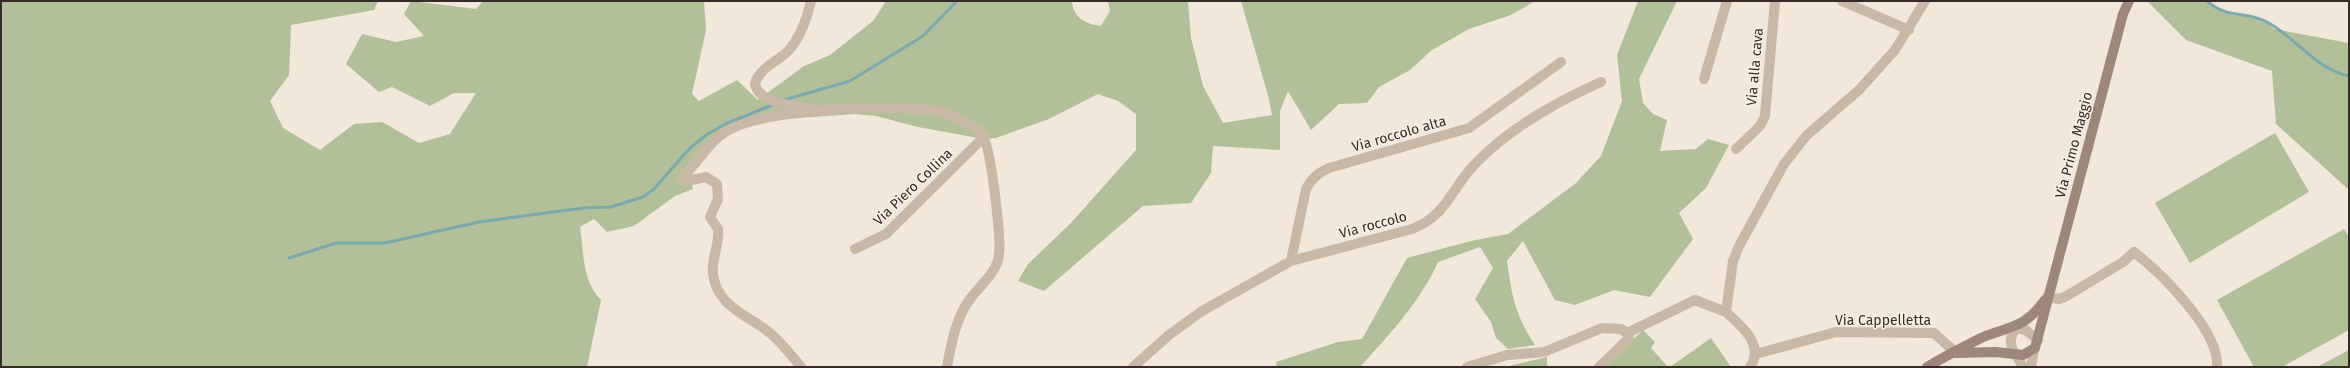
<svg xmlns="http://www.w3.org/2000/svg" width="2350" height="368" font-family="'Fira Sans',sans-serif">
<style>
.green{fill:#b2c09a}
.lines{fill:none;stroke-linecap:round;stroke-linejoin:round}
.stream{stroke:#79aaae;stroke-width:3}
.street{stroke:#c9b8a6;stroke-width:10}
.secondary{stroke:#9d8778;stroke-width:10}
.labels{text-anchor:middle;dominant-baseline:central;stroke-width:3;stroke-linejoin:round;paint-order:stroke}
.street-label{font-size:14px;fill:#362c27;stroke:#f9f1e6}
</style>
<rect width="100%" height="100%" fill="#f1e7da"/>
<path class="green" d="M1,1H378L374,10L291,25L289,75L270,101L283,128L320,150L354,124L382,122L419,143L450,134L476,93H454L430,106L392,87L379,92L346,64L362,34L396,42L424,36L404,14L411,1L476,9L483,1H704L706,30L692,94L699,101L737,80L758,100L804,66L830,55L873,21L886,1H1072C1073,18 1086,24 1101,26L1110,11L1108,1H1188L1191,38L1203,86L1223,123L1272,115L1269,99L1241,1H1535L1511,15L1469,29L1432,50L1410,70L1379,87L1367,103L1339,104L1311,130L1288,91L1280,111V150L1213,146L1211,173L1191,203L1143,206L1044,291L1018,281L1028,264L1070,224L1136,150V114L1118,101L1098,94L1049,119L996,138L984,139L918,127L876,116L855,114L742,122L689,169L693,189L675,196L634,226L607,232L594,219L580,227C584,253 582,281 601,300L587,367H1Z
M1638,1H1677L1639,79L1643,103L1653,114L1667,120L1660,151L1696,149L1708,139L1729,145L1706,188L1679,213L1693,239L1650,297L1614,290L1575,305L1555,300L1523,241L1507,261C1512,296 1515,315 1535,345L1508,349L1496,338L1491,322L1475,299L1493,268L1480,247L1438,262C1420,302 1389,335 1360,367H1277L1276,362L1338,342L1362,339L1407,258L1471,241L1508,234L1576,183L1601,156L1622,101L1617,55Z
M2147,1H2206L2222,12L2256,18L2267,22L2274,29L2349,43V190L2276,124L2272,71L2186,40Z
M2275,133L2309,192L2190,263L2155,203Z
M2344,229L2349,237V330L2282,367H2254L2217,300Z
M1643,330L1655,342L1651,348L1668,367H1605Z
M1711,338L1731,367H1670Z
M2349,350V367H2317Z
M1547,357V367H1508L1513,365Z"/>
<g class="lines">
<path class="stream" d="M2207,1C2229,20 2245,10 2267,22C2295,37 2317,70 2349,76
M784,100L850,81L923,36L957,1
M289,258L336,243H385L479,222L583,208L611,207L643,197L654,189L689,149L706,135L725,124L775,104"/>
<path class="street" d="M811,1C807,18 800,39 787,52C778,61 758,69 755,84C760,105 795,105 812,109
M1842,1L1909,30
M1704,79L1727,1
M1736,149L1760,126L1765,116L1775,1
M855,249L886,234L984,137
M1291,261L1306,189C1312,178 1318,173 1329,168L1469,128L1561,62
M2047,297L2059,299L2065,297L2123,262L2134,252C2161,273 2220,331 2217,367
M1627,333L1695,300L1726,312
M1756,354L1836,332L1934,333L1956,353
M801,367C791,355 782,343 770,333C748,315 717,307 713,274C711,259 720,244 718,229L710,217L718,199L717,184L706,177L686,181L682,178L683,176C699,162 709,141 727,131C766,108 892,104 937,111C951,114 972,124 982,135C991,145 1001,237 999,254C998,272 980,285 970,299C956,318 951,344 947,367
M1133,367L1169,335L1202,311L1291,261L1412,229C1448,215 1451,188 1476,163C1509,129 1558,101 1601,82
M1467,367L1507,355L1544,352L1602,328L1621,329L1627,333
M1599,367L1629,338L1627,333
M1750,367C1765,346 1742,326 1726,312L1733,261L1739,246L1784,164L1807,135L1859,90L1895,50L1925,1
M2023,367C2015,351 2004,345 2016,328L2026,330L2038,340
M2031,367L2034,350"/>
<path class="secondary" d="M1956,353L1996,352L2023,355L2035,348L2123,14L2129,1
M1927,367C1944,357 1963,347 1981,338C2011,325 2023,330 2045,300"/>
</g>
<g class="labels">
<g class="street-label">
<text transform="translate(1755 67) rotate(-85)">Via alla cava</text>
<text transform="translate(1399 134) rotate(-16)">Via roccolo alta</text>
<text transform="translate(2074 145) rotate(-75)">Via Primo Maggio</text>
<text transform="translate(913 187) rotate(-44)">Via Piero Collina</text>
<text transform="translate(1373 225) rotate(-15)">Via roccolo</text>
<text x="1883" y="320">Via Cappelletta</text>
</g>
</g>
<rect width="2350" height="368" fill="none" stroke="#362c27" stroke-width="4"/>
</svg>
